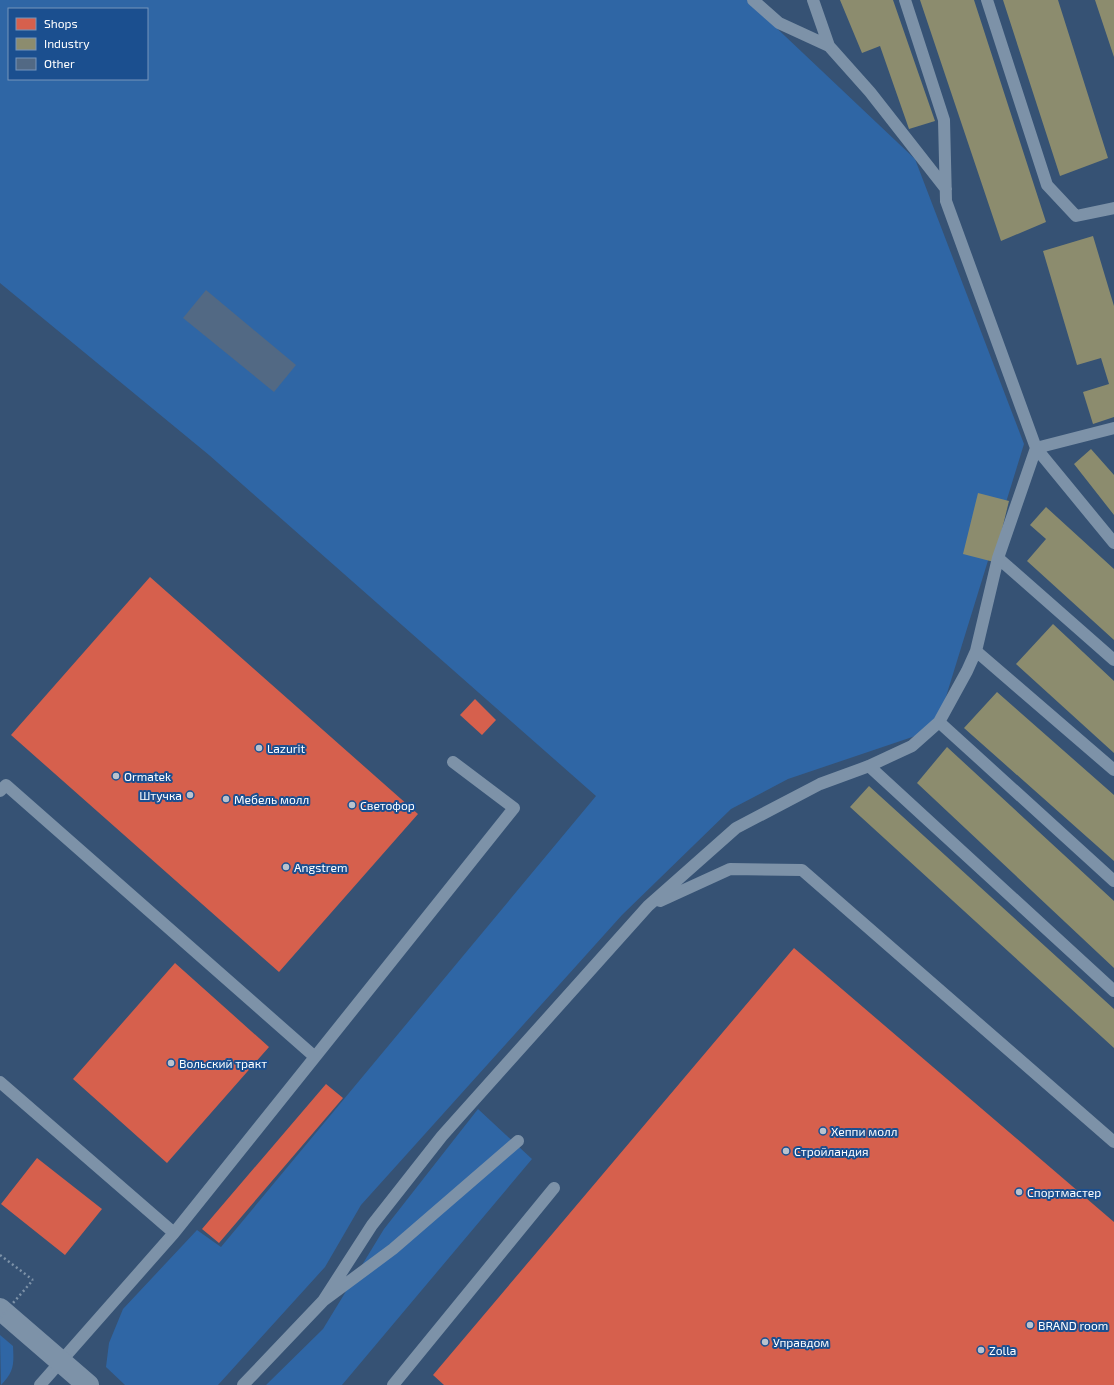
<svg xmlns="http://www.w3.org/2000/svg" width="1114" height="1385" font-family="'Exo 2',sans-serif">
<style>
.green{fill:#2f66a5;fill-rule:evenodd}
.shops{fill:#d6604d}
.industry{fill:#8c8c6e}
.building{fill:#526984}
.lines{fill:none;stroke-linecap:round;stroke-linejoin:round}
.path{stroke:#7d92a8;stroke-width:2.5;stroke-dasharray:2 3;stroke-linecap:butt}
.service{stroke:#7d92a8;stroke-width:12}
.minor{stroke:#7d92a8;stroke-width:22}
.path-bridge{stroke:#7d92a8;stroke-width:2.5;stroke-dasharray:2 3;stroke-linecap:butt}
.poi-dot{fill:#b9c2ce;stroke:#1b4f8f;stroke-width:1.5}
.labels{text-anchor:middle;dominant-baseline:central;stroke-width:4;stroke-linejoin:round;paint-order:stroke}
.poi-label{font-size:12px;fill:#fff;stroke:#1b4f8f;text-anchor:start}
</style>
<rect width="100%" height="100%" fill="#365274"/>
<path class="green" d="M0,0H747L915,159L1024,444L936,729L788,779L731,809L622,915L361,1205L325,1267L218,1385H125L106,1367L109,1343L123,1309L197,1230L221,1247L596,796L209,455L0,283ZM9,9H147V79H9Z
M478,1109L532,1159L342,1385H266L323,1329L384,1229Z
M0,1335L13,1346C14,1365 14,1372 1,1385Z"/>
<path class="shops" d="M150,577L418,814L279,972L11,735Z
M475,699L496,720L482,735L460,715Z
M794,948L1114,1222V1385H444L433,1375Z
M175,963L269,1047L167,1163L73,1079Z
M326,1084L343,1098L219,1243L202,1229Z
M37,1158L102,1209L65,1255L1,1204Z"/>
<path class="industry" d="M840,0H893L935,121L909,129L880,46L862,53Z
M920,0H974L1046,222L1001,241Z
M1003,0H1058L1108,158L1060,176Z
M1095,0H1114V57Z
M1093,236L1114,306V417L1093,424L1083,392L1109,384L1101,358L1077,365L1043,251Z
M1091,449L1114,475V515L1074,464Z
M978,493L1009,501L994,562L963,554Z
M1046,507L1114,569V640L1027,561L1046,539L1030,525Z
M1053,624L1114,681V753L1016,664Z
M997,692L1114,795V861L964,728Z
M947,747L1114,901V968L917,783Z
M869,786L1114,1009V1048L850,807Z"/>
<path class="building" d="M206,290L296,365L274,392L183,318Z"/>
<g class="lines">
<path class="path" d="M0,1255L33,1280"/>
<path class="service" d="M753,0L779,23L829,46
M813,0L829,46L870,92L946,189
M987,0L1047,185L1076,216L1114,208
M1114,428L1036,448L1114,543
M998,558L1114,660
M976,651L1114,770
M939,722L1114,881
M869,766L1114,991
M0,791L6,785L315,1057L174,1233L40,1385
M660,901L730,869L802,870L1114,1142
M315,1057L514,808L453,762
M0,1082L174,1233
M323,1301L372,1225L442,1136L648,906L736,828L820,784L869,766L912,746L939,722L967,671L976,651L998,558L1036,448L946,201L944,120L905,0
M243,1385L323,1301L393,1249L518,1141
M393,1385L554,1188"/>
<path class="minor" d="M0,1309L88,1385"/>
<path class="path-bridge" d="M0,1318L33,1280"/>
</g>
<g class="poi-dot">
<circle cx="259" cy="748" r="4"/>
<circle cx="116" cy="776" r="4"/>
<circle cx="190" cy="795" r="4"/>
<circle cx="226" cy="799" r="4"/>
<circle cx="352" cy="805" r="4"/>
<circle cx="286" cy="867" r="4"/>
<circle cx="171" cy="1063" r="4"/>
<circle cx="823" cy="1131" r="4"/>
<circle cx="786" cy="1151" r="4"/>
<circle cx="1019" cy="1192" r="4"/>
<circle cx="1030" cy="1325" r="4"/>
<circle cx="765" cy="1342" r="4"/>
<circle cx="981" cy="1350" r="4"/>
</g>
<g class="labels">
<g class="poi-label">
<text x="267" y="748">Lazurit</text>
<text x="124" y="776">Ormatek</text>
<text x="182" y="795" text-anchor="end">Штучка</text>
<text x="234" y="799">Мебель молл</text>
<text x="360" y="805">Светофор</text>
<text x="294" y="867">Angstrem</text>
<text x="179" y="1063">Вольский тракт</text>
<text x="831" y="1131">Хеппи молл</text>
<text x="794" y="1151">Стройландия</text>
<text x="1027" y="1192">Спортмастер</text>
<text x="1038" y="1325">BRAND room</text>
<text x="773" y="1342">Управдом</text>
<text x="989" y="1350">Zolla</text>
</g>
</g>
<rect x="8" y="8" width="140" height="72" fill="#1b4f8f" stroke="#7695bc"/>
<rect x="16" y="18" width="20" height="12" fill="#d6604d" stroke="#7695bc"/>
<text x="44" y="28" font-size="12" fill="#ffffff">Shops</text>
<rect x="16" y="38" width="20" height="12" fill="#8c8c6e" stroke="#7695bc"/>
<text x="44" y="48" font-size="12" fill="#ffffff">Industry</text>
<rect x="16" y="58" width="20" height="12" fill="#526984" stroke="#7695bc"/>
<text x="44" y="68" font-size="12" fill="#ffffff">Other</text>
</svg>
